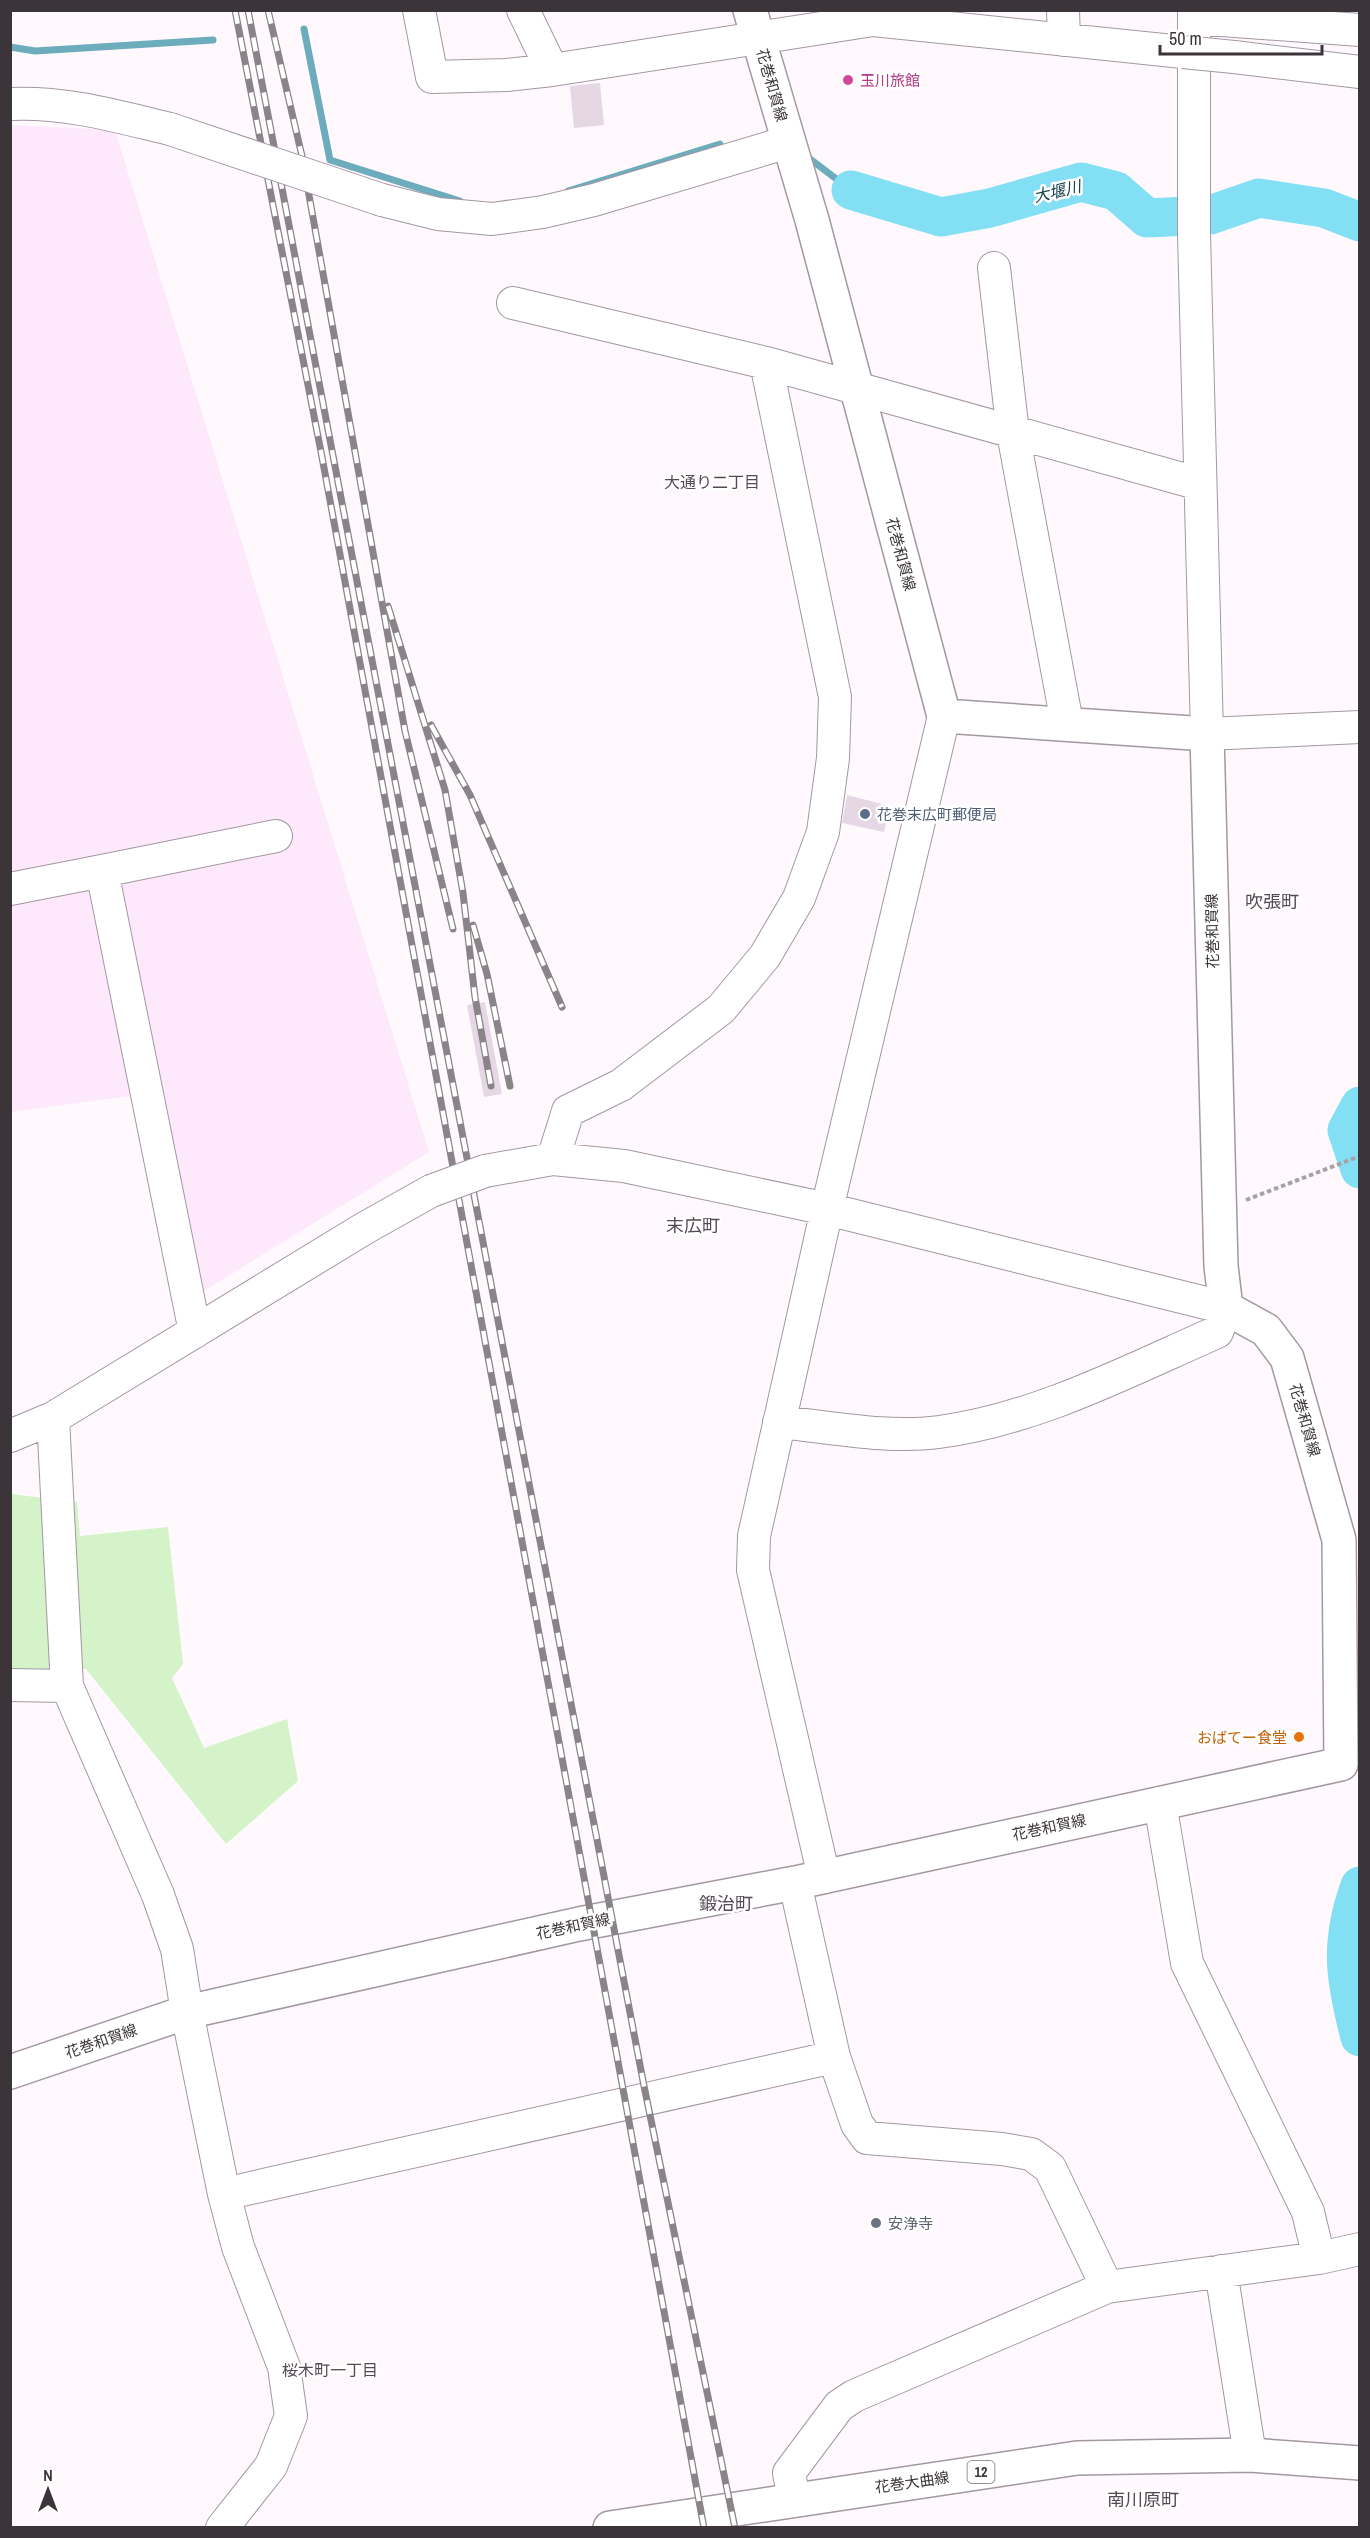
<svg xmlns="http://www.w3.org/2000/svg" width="1370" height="2538" font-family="'Archivo Narrow','Noto Sans JP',sans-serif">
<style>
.built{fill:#fde9fb}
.green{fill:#d4f3c9}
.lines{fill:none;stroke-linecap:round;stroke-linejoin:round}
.stream{stroke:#6dacbc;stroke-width:7}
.river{stroke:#82dff4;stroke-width:39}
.building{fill:#e5d8e4}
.minor-casing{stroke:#a397a2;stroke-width:34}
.major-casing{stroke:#a397a2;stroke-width:36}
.path{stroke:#a8a2a7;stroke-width:4;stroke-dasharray:4.5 3;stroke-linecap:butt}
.minor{stroke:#fff;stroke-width:32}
.major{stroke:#fff;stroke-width:33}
.rail-casing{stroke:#8a8489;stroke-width:7}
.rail{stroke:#fff;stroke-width:4.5;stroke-dasharray:14;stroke-linecap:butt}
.minor-bridge-casing{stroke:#a397a2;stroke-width:34;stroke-linecap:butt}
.minor-bridge{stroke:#fff;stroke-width:32}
.hotel-dot{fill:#d1479c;stroke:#fff;stroke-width:2}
.service-dot{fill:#5c6f8a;stroke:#fff;stroke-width:2}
.food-dot{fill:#e8710a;stroke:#fff;stroke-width:2}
.worship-dot{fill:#6b7280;stroke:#fff;stroke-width:2}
.labels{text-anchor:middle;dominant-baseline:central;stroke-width:5;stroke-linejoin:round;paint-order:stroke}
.shield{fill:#fff;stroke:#767275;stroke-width:1.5}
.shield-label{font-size:14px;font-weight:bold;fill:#3b353a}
.hotel-label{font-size:15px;fill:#b23c85;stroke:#fff;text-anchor:start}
.street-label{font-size:15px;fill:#3b353a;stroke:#fff}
.service-label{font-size:15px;fill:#4e5e75;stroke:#fff;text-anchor:start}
.food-label{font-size:15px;fill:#c56008;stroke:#fff;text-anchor:end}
.worship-label{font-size:15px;fill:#5b616d;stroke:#fff;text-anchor:start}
.water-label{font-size:16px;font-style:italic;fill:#17424b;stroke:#fff}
.neighbourhood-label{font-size:16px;fill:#554a54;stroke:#fff}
.quarter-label{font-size:18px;fill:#554a54;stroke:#fff}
</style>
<rect width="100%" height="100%" fill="#fff9fe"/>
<path class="built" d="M10,125L115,130L429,1152L178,1307L131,1096L11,1112Z"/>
<path class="green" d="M11,1494L77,1502L80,1536L168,1527L183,1664L172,1678L204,1748L287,1719L298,1781L226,1844L86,1669L11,1670Z"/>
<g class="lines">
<path class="stream" d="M304,29L330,160L460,201
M10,47L35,51L213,40
M810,159L851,190
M568,191L720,144"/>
<path class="river" d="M851,190L941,217L990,208L1081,182L1116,191L1147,218L1210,215L1259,198L1324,208L1360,222
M1360,1106L1347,1130L1360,1169
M1360,1886C1339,1943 1345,1980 1360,2037"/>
</g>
<path class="building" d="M600,83L604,125L574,128L570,86Z
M847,795L890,806L884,832L842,823Z
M485,1002L502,1094L484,1097L467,1005Z"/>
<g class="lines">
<g class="minor-casing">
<path id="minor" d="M419,10L432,77L506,75L552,70L873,20L1183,52
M523,10L552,70
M1063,10L1064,40
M1194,10V234L1207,734L1360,727
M1194,18L1360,30
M1234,57L1360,72
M10,104C64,101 119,117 170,129
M382,200L438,214L492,219L543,212L594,200L788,142
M994,268L1013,433L1067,723
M513,303L766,363L1200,484
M102,871L276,836
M10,889L102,871L195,1332
M553,1159L568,1111L621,1085L721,1009L765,956L799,898L823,832L833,758L835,697L766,363
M485,1171L553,1159L624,1166L827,1209L1226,1308L1217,1332C1128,1371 1037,1419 939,1432C887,1439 831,1427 779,1422
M53,1418L67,1686L158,1895L177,1949L187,2012L224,2194L238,2247L284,2367L291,2416L271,2466L222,2528
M10,1436L53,1418L365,1228L431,1191
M10,1685L67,1686
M1160,1803L1187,1963L1308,2212L1319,2258
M824,1877L753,1570L754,1536L827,1209L944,716
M795,1883L834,2057L857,2124L867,2138L1002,2149L1031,2154L1050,2168L1107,2287
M224,2194L834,2057
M1221,2271L1250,2455
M794,2499L789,2473L839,2406L854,2396L1107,2287L1319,2258L1360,2249"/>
</g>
<g class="major-casing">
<path id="major" d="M10,2072L187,2012L579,1924L795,1883L1341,1764L1339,1540L1287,1358L1266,1330L1226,1308L1221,1266L1207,734L944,716L812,220L750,10
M610,2528L1077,2458L1250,2455L1360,2463"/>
</g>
<path class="path" d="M1246,1200L1360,1156"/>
<use href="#minor" class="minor"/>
<use href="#major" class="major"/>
<g class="rail-casing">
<path id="rail" d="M235,10L322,457L704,2528
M248,10L644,2086L735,2528
M268,10L302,156L405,731L453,929
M388,606L445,790L463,893L475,997L491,1086
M431,725L470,795L562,1007
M473,925L487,974L510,1086"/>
</g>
<use href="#rail" class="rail"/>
<g class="minor-bridge-casing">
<path id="minor-bridge" d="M1183,52L1234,57
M170,129L382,200
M431,1191L485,1171"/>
</g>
<use href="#minor-bridge" class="minor-bridge"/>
</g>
<circle class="hotel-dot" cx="848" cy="80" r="6"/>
<circle class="service-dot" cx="865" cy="814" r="6"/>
<circle class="food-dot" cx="1299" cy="1737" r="6"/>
<circle class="worship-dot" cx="876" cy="2223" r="6"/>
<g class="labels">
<rect class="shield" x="967.5" y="2461" width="27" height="22" rx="4.5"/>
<g class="shield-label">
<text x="981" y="2472">12</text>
</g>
<g class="hotel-label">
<text x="860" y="80">玉川旅館</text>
</g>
<g class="street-label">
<text transform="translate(772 85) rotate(74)">花巻和賀線</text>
<text transform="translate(901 554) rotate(75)">花巻和賀線</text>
<text transform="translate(1212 931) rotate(-91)">花巻和賀線</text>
<text transform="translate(1305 1420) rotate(74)">花巻和賀線</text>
<text transform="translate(1049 1827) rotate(-12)">花巻和賀線</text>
<text transform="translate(573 1926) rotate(-12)">花巻和賀線</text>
<text transform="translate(101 2041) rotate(-19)">花巻和賀線</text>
<text transform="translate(912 2482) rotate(-8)">花巻大曲線</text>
</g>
<g class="service-label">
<text x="877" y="814">花巻末広町郵便局</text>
</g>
<g class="food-label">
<text x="1287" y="1737">おばてー食堂</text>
</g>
<g class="worship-label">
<text x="888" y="2223">安浄寺</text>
</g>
<g class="water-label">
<text transform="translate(1057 191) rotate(-13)">大堰川</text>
</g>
<g class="neighbourhood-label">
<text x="712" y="482">大通り二丁目</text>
<text x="330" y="2370">桜木町一丁目</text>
</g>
<g class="quarter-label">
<text x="1272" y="901">吹張町</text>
<text x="693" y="1225">末広町</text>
<text x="726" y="1903">鍛治町</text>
<text x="1143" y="2499">南川原町</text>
</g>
</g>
<rect width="1370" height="2538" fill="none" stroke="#3b353a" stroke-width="24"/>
<g transform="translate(48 2490)" stroke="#ffffff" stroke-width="4.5" paint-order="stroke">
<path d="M0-4.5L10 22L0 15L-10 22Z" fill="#3b353a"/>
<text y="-9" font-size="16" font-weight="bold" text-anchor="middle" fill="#3b353a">N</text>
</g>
<path d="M1160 45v9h162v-9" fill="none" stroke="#3b353a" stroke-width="3"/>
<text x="1169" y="45" font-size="18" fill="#3b353a" stroke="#ffffff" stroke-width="4.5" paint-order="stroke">50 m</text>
</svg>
